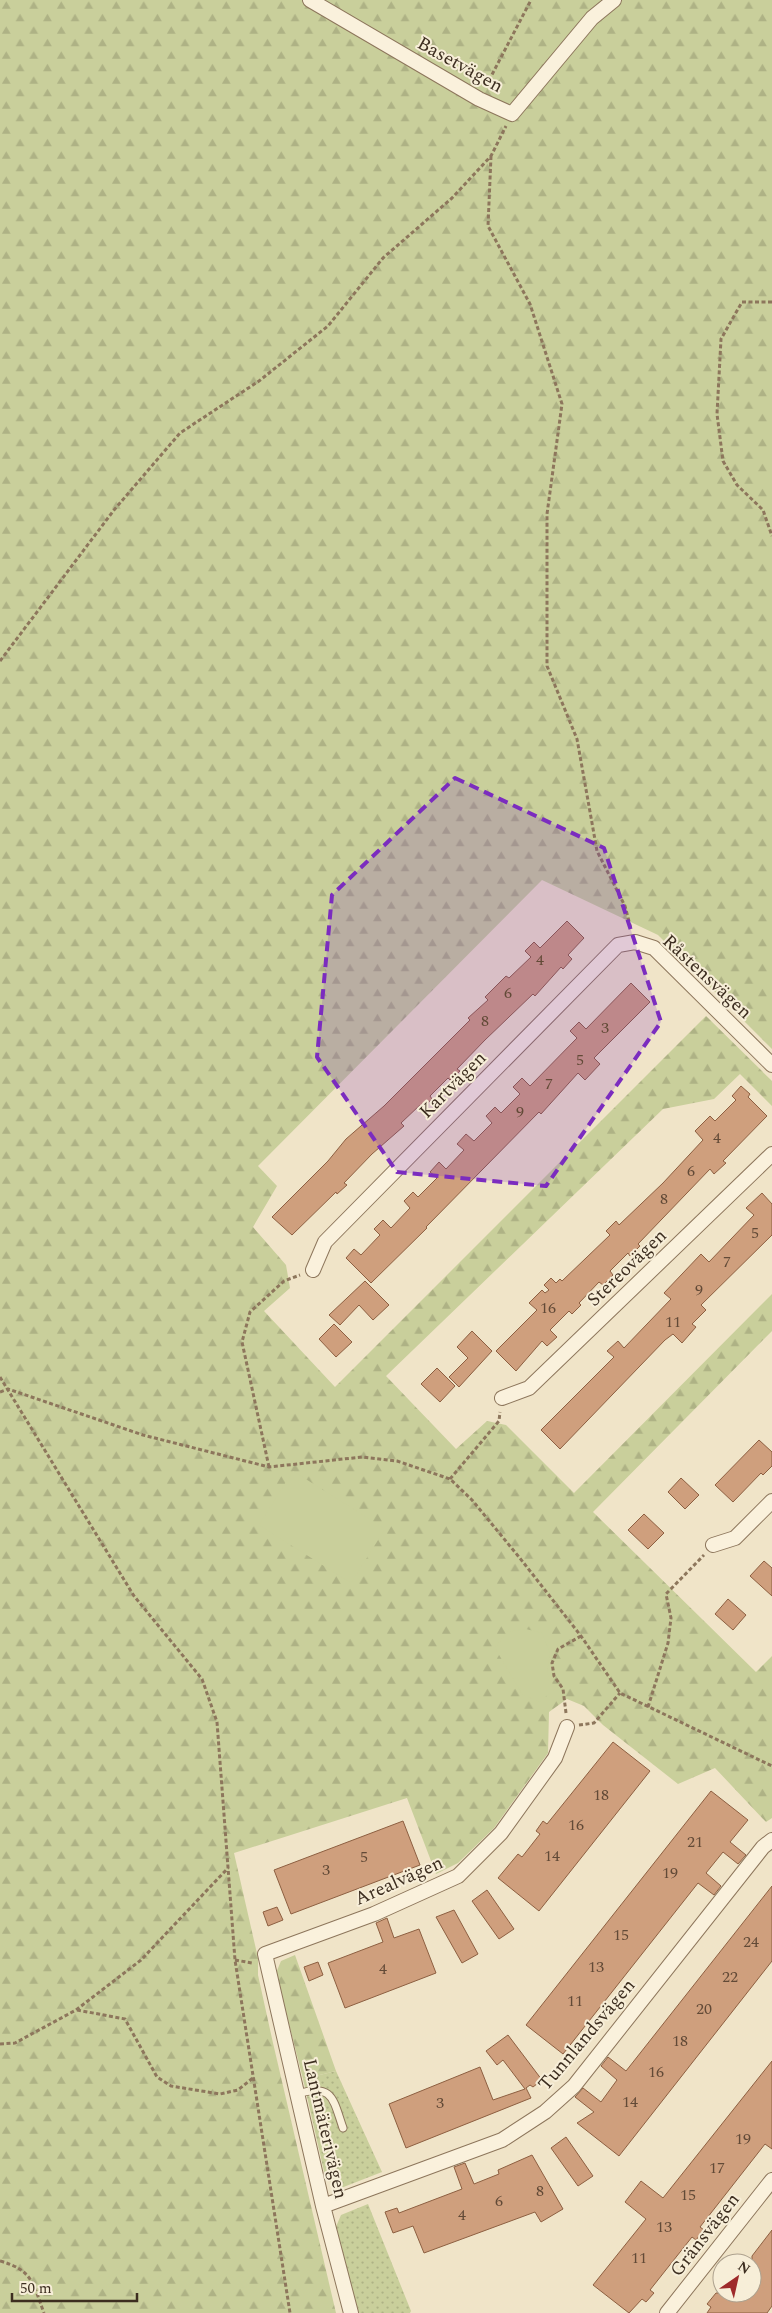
<svg xmlns="http://www.w3.org/2000/svg" width="772" height="2313" font-family="Spectral,serif">
<style>
.grass{fill:url(#grass-dots)}
.forest{fill:url(#forest-firs)}
.green{fill:#c9cf9b}
.building{fill:#cf9f7d;stroke:#8d5f41}
.lines{fill:none;stroke-linecap:round;stroke-linejoin:round}
.lane-casing{stroke:#8d765c;stroke-width:9}
.street-casing{stroke:#8d765c;stroke-width:16}
.path{stroke:#8d765c;stroke-width:3;stroke-dasharray:4 2.5;stroke-linecap:butt}
.lane{stroke:#faf1dc;stroke-width:7}
.street{stroke:#faf1dc;stroke-width:14}
.marked{fill:#7b2cbf;fill-opacity:0.2;stroke:#7b2cbf;stroke-width:4;stroke-dasharray:10 6;stroke-linejoin:round}
.labels{text-anchor:middle;dominant-baseline:central;stroke-width:4;stroke-linejoin:round;paint-order:stroke}
.number-label{font-size:16px;fill:#624a37}
.street-label{font-size:19px;fill:#3d2e20;stroke:#f7eed8}
</style>
<defs>
<pattern id="grass-dots" width="8" height="8" patternUnits="userSpaceOnUse" patternTransform="scale(1.25)"><rect width="8" height="8" fill="#c9cf9b"/><path d="M2 2h.1M6 6h.1" fill="none" stroke="#aeb285" stroke-width="1.8" stroke-linecap="round"/></pattern>
<pattern id="forest-firs" width="22" height="20" patternUnits="userSpaceOnUse" patternTransform="scale(1.25)"><rect width="22" height="20" fill="#c9cf9b"/><path d="M5 1l3.5 6h-7zM16 11l3.5 6h-7z" fill="#aeb285"/></pattern>
</defs>
<rect width="100%" height="100%" fill="#f0e4c8"/>
<path class="grass" d="M336,2071L382,2172L341,2188L326,2180L303,2079Z
M368,2204L411,2311L410,2313H359L335,2229L341,2215Z"/>
<path class="forest" d="M0,0H772V1049L658,935L542,880L258,1166L277,1186L253,1227L286,1265L290,1288L264,1311L335,1387L706,1016L772,1081V1106L740,1074L714,1099L663,1109L386,1376L456,1449L487,1421L506,1425L574,1493L772,1294V1331L593,1512L756,1672L772,1656V1818L766,1822L715,1768L678,1784L603,1725L584,1706L567,1699L549,1712L548,1753L494,1828L458,1863L436,1874L407,1798L234,1853L258,1958V1975L273,2043L336,2313H0Z
M295,1955L336,2071L303,2079L276,1973L281,1961Z"/>
<path class="green" d="M293,1471L385,1529L351,1583L259,1525Z
M526,1629L542,1633L550,1653L547,1673L555,1689L539,1702L522,1694L495,1648L507,1632Z"/>
<path class="building" d="M567,921L584,938L568,955L572,959L563,969L561,967L535,996L533,994L485,1040L457,1069L460,1071L450,1080L448,1078L430,1096L432,1099L422,1108L420,1105L401,1123L404,1126L372,1154L344,1183L347,1185L337,1194L336,1192L292,1235L272,1217L328,1161L346,1139L384,1106L470,1020L468,1018L488,1000L485,997L506,976L509,978L531,957L525,951L534,942L540,948Z
M631,983L650,1002L594,1058L600,1064L585,1080L578,1073L541,1114L539,1112L426,1227L427,1228L371,1283L346,1258L354,1249L361,1255L380,1235L374,1229L383,1220L391,1228L410,1208L404,1201L413,1192L418,1197L437,1178L430,1172L439,1162L446,1169L464,1150L457,1144L466,1134L474,1141L492,1123L486,1116L495,1107L501,1113L520,1094L513,1087L522,1078L530,1086L577,1038L570,1031L579,1022L586,1029Z
M741,1086L750,1094L748,1097L767,1116L723,1161L726,1163L714,1174L710,1169L638,1244L640,1246L630,1256L628,1253L610,1271L613,1275L603,1285L599,1282L579,1303L581,1305L572,1314L569,1311L550,1330L557,1337L547,1346L542,1341L516,1371L496,1351L537,1310L529,1303L542,1290L545,1293L549,1290L544,1285L551,1278L556,1283L560,1279L562,1281L610,1235L606,1231L616,1221L619,1225L663,1183L703,1140L695,1131L710,1116L715,1121L736,1100L732,1096Z
M762,1193L772,1204V1235L701,1305L706,1310L692,1324L696,1327L682,1343L673,1334L665,1340L560,1449L541,1430L614,1357L607,1351L618,1341L624,1348L671,1299L664,1293L701,1254L709,1262L754,1215L746,1208Z
M365,1281L389,1305L373,1320L359,1305L340,1325L329,1315Z
M334,1324L352,1342L336,1357L319,1339Z
M472,1331L492,1351L459,1387L449,1377L468,1358L457,1347Z
M437,1368L455,1386L440,1402L421,1384Z
M759,1440L772,1452V1466L763,1475L761,1473L733,1502L715,1485Z
M681,1478L699,1495L685,1509L668,1492Z
M644,1514L664,1533L648,1549L628,1530Z
M764,1561L772,1568V1596L750,1576Z
M728,1599L746,1615L733,1630L715,1614Z
M613,1742L650,1771L539,1911L498,1878L518,1854L522,1857L540,1834L536,1831L543,1821L547,1824Z
M711,1791L748,1820L730,1842L746,1855L738,1864L723,1852L706,1873L721,1886L714,1895L698,1883L563,2054L526,2025Z
M403,1821L420,1865L291,1914L274,1870Z
M772,1886V1961L619,2156L577,2123L594,2112L575,2097L583,2088L601,2102L617,2080L601,2066L608,2057L626,2071Z
M487,1890L514,1929L499,1939L472,1901Z
M277,1907L283,1920L268,1926L263,1912Z
M454,1910L478,1954L462,1963L436,1917Z
M387,1918L394,1938L419,1929L436,1973L345,2008L328,1963L383,1942L376,1923Z
M318,1962L323,1975L309,1981L304,1967Z
M508,2035L542,2080L533,2087L530,2085L526,2088L531,2098L406,2148L389,2104L480,2067L493,2100L525,2089L503,2060L497,2065L486,2051Z
M772,2061V2149L765,2144L700,2227L704,2230L696,2240L692,2237L650,2290L654,2293L646,2302L642,2299L629,2313L593,2285L646,2219L625,2202L641,2181L663,2198Z
M566,2137L593,2176L578,2186L551,2148Z
M532,2155L563,2209L541,2222L535,2212L424,2253L413,2226L393,2233L385,2212L397,2208L399,2213L462,2189L454,2167L465,2163L474,2184L499,2174L498,2170Z
M772,2230V2306L767,2313H707L711,2307L707,2304L716,2293H752V2256Z"/>
<g class="lines">
<g class="lane-casing">
<path id="lane" d="M297,2094C333,2083 333,2099 343,2128"/>
</g>
<g class="street-casing">
<path id="street" d="M310,0L479,99L512,114L592,18L614,0
M313,1270L325,1242L618,945L635,942L654,948L772,1065
M502,1398L529,1388L772,1154
M713,1545L735,1538L772,1501
M323,2206L502,2140L545,2112L574,2086L763,1847L772,1840
M351,2313L323,2206L265,1954L374,1914L458,1876L501,1833L555,1758L567,1727
M667,2313L772,2180"/>
</g>
<path class="path" d="M486,86L531,0
M491,156L488,226L530,304L562,404L547,514V666L577,739L597,851L625,906L631,929
M772,302H742L721,339L717,414L723,461L737,485L763,510L772,536
M0,661L114,510L180,433L259,381L328,326L383,258L452,198L491,156L506,126
M0,1377L134,1596L202,1679L217,1722L235,1960L290,2313
M0,1392L8,1389L143,1435L269,1467L362,1457L397,1461L450,1479L472,1500L519,1557L581,1636L620,1693L772,1766
M269,1467L242,1342L250,1312L284,1281L300,1275
M450,1479L499,1421L500,1412
M648,1707L668,1643L671,1618L666,1594L704,1555
M566,1713L563,1689L554,1676L552,1663L558,1649L581,1636
M579,1725L594,1723L620,1693
M235,1960L252,1963
M77,2010L125,2019L157,2077L171,2086L220,2094L238,2090L254,2077
M0,2044L15,2043L76,2010L141,1960L228,1868
M0,2261C33,2270 33,2284 44,2313"/>
<use href="#lane" class="lane"/>
<use href="#street" class="street"/>
</g>
<path class="marked" d="M455,778L604,848L661,1022L546,1186L397,1172L317,1057L332,895Z"/>
<g class="labels">
<g class="number-label">
<text x="540" y="960">4</text>
<text x="508" y="993">6</text>
<text x="485" y="1021">8</text>
<text x="605" y="1028">3</text>
<text x="580" y="1060">5</text>
<text x="549" y="1084">7</text>
<text x="520" y="1112">9</text>
<text x="717" y="1138">4</text>
<text x="691" y="1171">6</text>
<text x="664" y="1199">8</text>
<text x="755" y="1233">5</text>
<text x="727" y="1262">7</text>
<text x="699" y="1290">9</text>
<text x="548" y="1308">16</text>
<text x="673" y="1322">11</text>
<text x="601" y="1795">18</text>
<text x="576" y="1825">16</text>
<text x="695" y="1842">21</text>
<text x="552" y="1856">14</text>
<text x="364" y="1857">5</text>
<text x="326" y="1870">3</text>
<text x="670" y="1873">19</text>
<text x="621" y="1935">15</text>
<text x="751" y="1942">24</text>
<text x="596" y="1967">13</text>
<text x="383" y="1969">4</text>
<text x="730" y="1977">22</text>
<text x="575" y="2001">11</text>
<text x="704" y="2009">20</text>
<text x="680" y="2041">18</text>
<text x="656" y="2072">16</text>
<text x="630" y="2102">14</text>
<text x="440" y="2103">3</text>
<text x="743" y="2139">19</text>
<text x="717" y="2168">17</text>
<text x="540" y="2191">8</text>
<text x="688" y="2195">15</text>
<text x="499" y="2201">6</text>
<text x="462" y="2215">4</text>
<text x="664" y="2227">13</text>
<text x="639" y="2258">11</text>
</g>
<g class="street-label">
<text transform="translate(460 65) rotate(29)">Basetvägen</text>
<text transform="translate(707 977) rotate(43)">Råstensvägen</text>
<text transform="translate(453 1085) rotate(-45)">Kartvägen</text>
<text transform="translate(627 1268) rotate(-44)">Stereovägen</text>
<text transform="translate(399 1881) rotate(-24)">Arealvägen</text>
<text transform="translate(587 2035) rotate(-50)">Tunnlandsvägen</text>
<text transform="translate(325 2129) rotate(77)">Lantmäterivägen</text>
<text transform="translate(705 2235) rotate(-52)">Gränsvägen</text>
</g>
</g>
<g transform="translate(737 2278) rotate(34)"><circle r="24" fill="#f7eed8" stroke="#ada18e"/>
<path d="M0-4L9 19L0 12L-9 19Z" fill="#9e2a2b"/>
<text y="-8" font-size="14" font-weight="bold" text-anchor="middle" fill="#3d2e20">N</text>
</g>
<path d="M12 2293v8h125v-8" fill="none" stroke="#3d2e20" stroke-width="2.5"/>
<text x="20" y="2293" font-size="15" fill="#3d2e20" stroke="#f7eed8" stroke-width="4" paint-order="stroke">50 m</text>
</svg>
